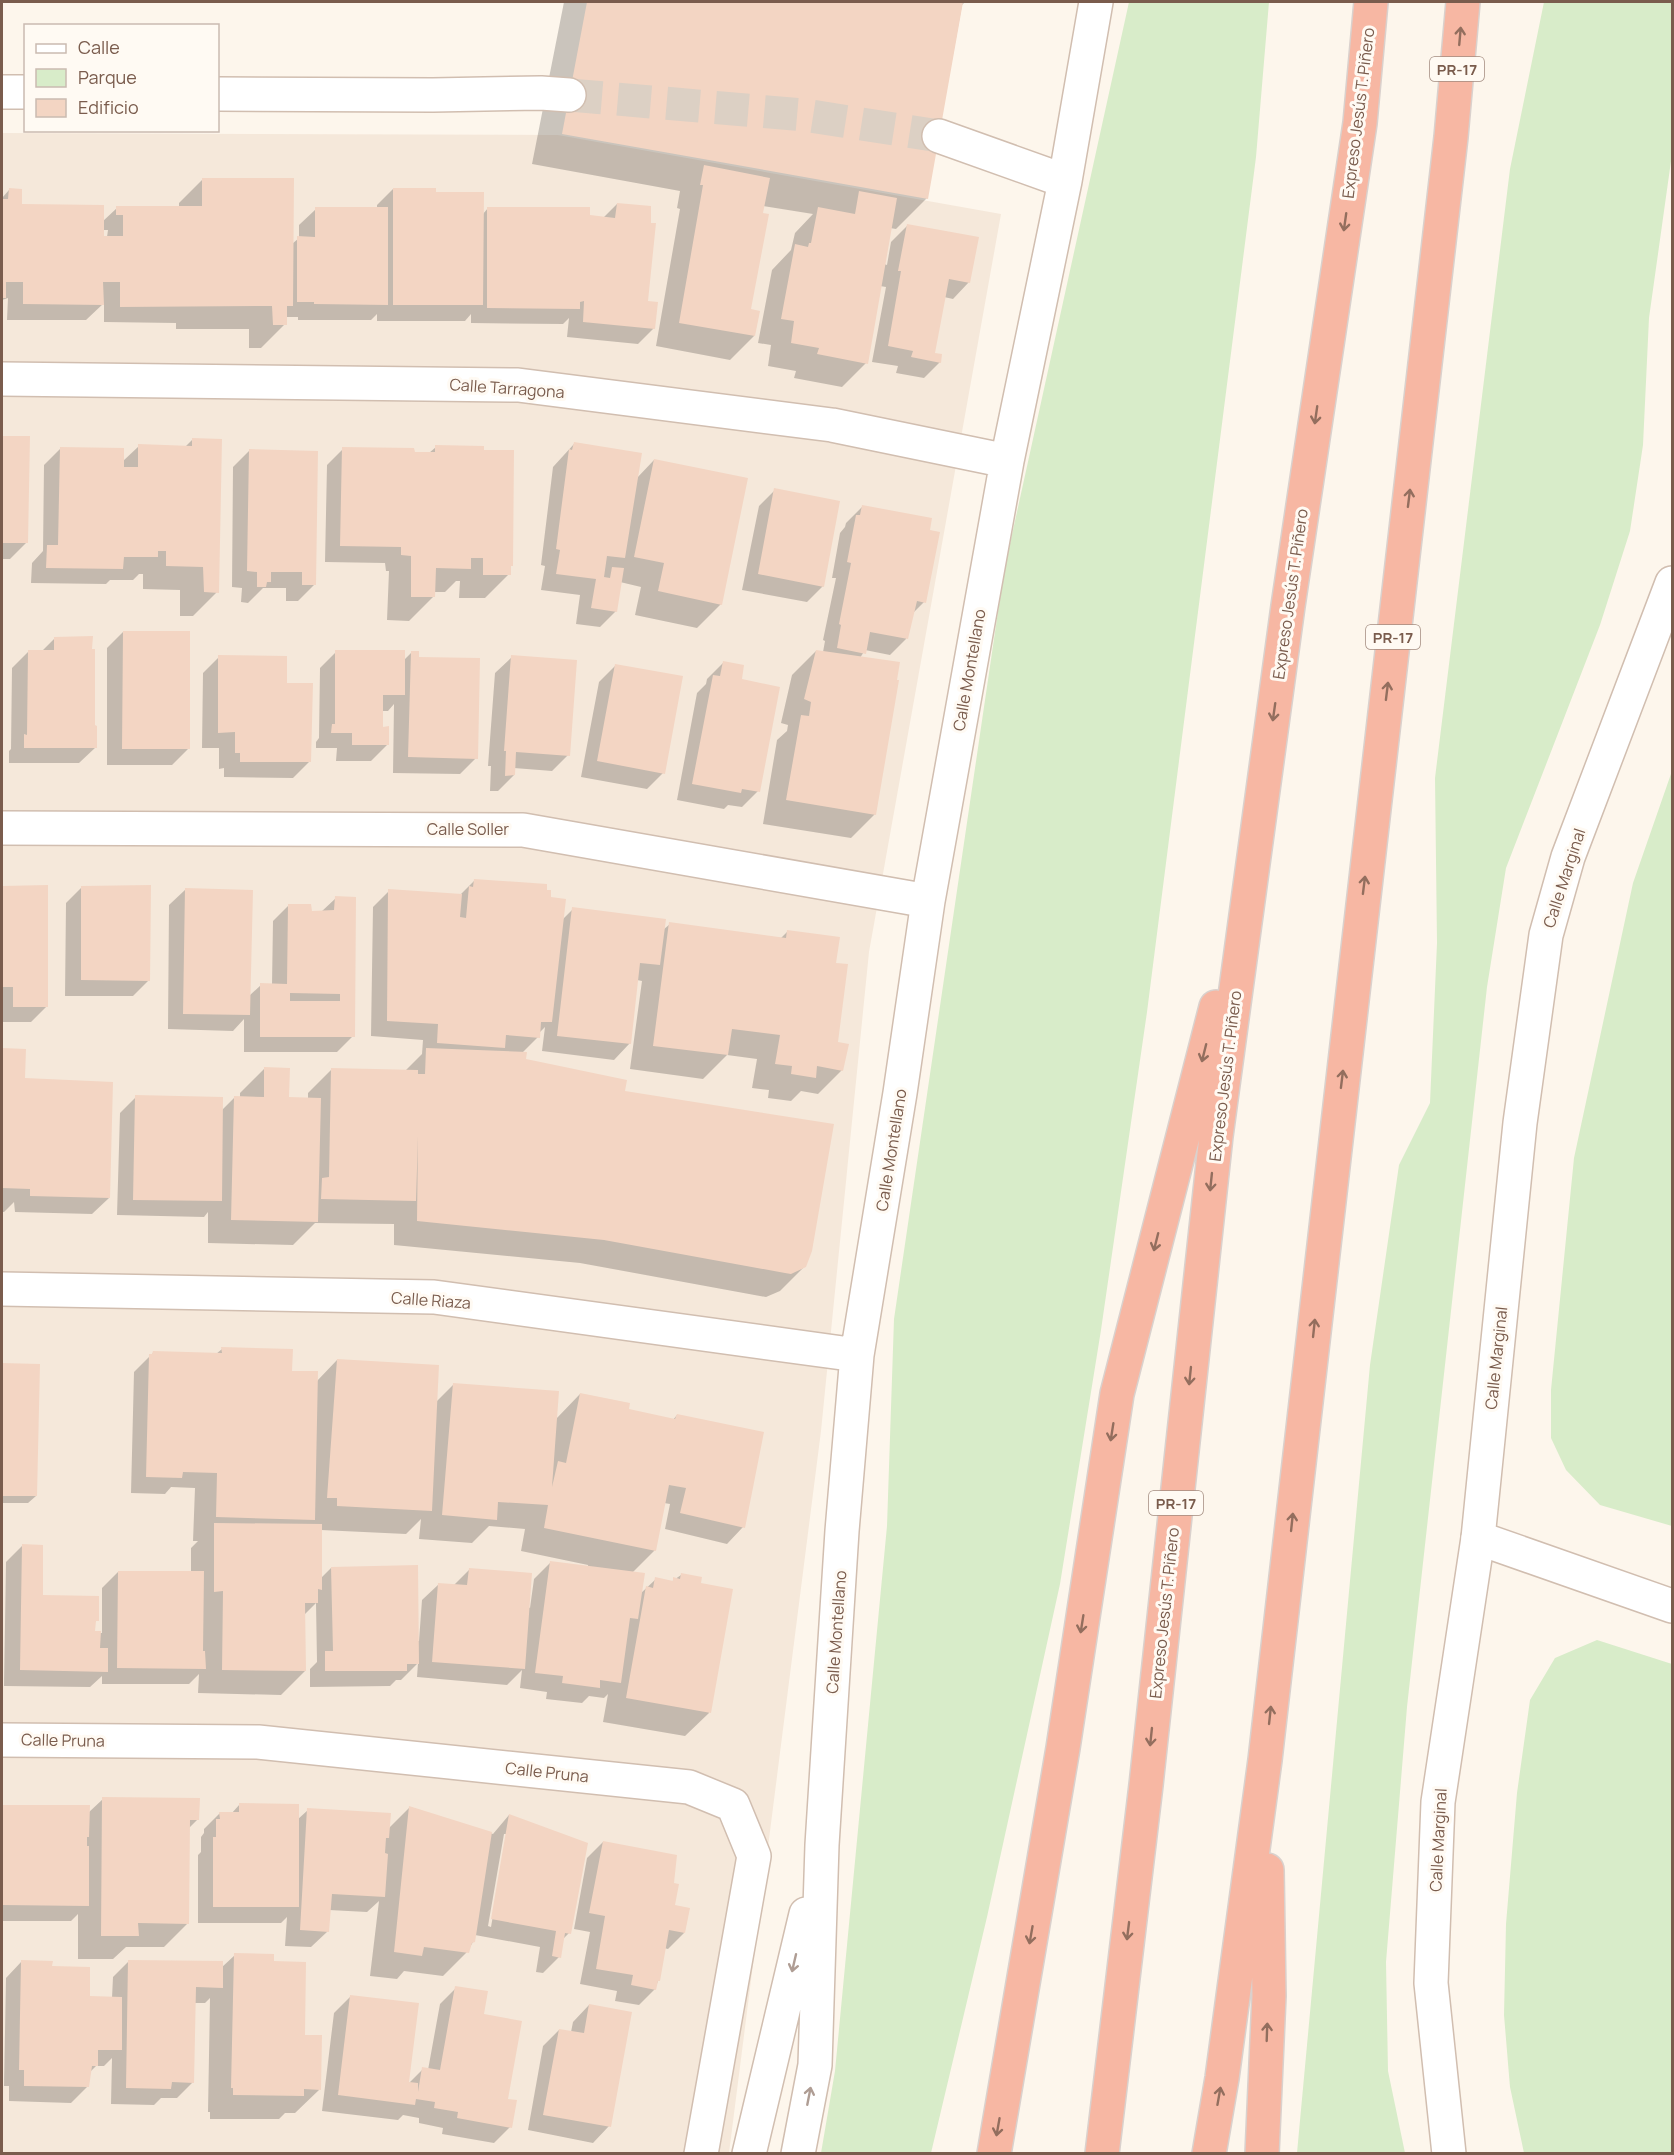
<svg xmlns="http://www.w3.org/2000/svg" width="1674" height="2155" font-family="Manrope,sans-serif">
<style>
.residential{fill:#f5e8da}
.green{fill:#d8ecc9}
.shadow{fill:#0003;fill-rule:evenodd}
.building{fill:#f3d5c3;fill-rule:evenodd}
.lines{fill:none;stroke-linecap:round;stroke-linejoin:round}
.minor-tunnel{stroke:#dcd0c4;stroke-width:33;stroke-dasharray:33 16;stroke-linecap:butt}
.minor-casing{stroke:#d1beb0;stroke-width:36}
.tertiary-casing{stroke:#d1beb0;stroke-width:36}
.motorway-casing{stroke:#dad1cd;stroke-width:36}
.minor{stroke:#fff;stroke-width:33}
.tertiary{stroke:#fff;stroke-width:33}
.motorway{stroke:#f7b7a3;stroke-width:33}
.oneway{stroke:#936e5e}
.oneway2{stroke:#af9d94}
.labels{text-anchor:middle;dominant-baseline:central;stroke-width:6;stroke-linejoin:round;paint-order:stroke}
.shield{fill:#fffaf3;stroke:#a28b7f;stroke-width:1.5}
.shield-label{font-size:15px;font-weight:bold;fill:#7a5c4d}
.street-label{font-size:16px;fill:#7a5c4d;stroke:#fffaf3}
</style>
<rect width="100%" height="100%" fill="#fdf6ec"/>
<path class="residential" d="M2,133L558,135L1001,214L869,952L821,1431L729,2153L2,2154Z"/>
<path class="green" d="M1129,2H1269L1256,157L1147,1012L1101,1330L1060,1584L987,1917L931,2153H821L835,2071L887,1526L894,1319L1004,571Z
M1544,2H1672V154L1649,318L1643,445L1630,531L1600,625L1506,868L1487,987L1407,1707L1386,1962L1388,2071L1405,2153H1297L1370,1365L1399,1165L1430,1103L1437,943L1435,778L1510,169Z
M1672,771V1526L1600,1505L1566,1470L1551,1438V1390L1574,1158L1633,883Z
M1597,1640L1672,1664V2153H1524L1510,2087L1504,2015L1506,1924L1517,1793L1530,1700L1555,1658Z"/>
<path class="shadow" d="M564,2H965L962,5L927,198L896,229L890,228L884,264L887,265L891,242L907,226L969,282L953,299L944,297L934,354L940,362L924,378L896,373L898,366L872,362L886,287L880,286L866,363L842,387L794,378L796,371L768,366L771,345L758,343L772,270L791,250L795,233L813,214L763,206L750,310L754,336L730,360L656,346L680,209L677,208L680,191L532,164Z
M203,179L292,244L299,238V225L316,209H377V205L393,189L434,193L483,214L488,208L603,218L617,204L654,328L638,344L567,337L569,318L563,324L471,323V314L465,321H377V314L371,320H298V317H285V324L261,348H249V329H176V323L104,322V303L86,320H7L8,298L2,300V198L9,190L20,206L102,222L117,208H179V203ZM102,230H108L107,237H102Z
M2,437L28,438L26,543L10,559H2Z
M193,439L217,592L193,616H180V590L143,589V574H139L133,580H110L106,584L31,583L32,563L43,551L44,465L61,448L122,462L139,446L185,447Z
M574,444L636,479L654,460L721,604L697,628L635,615L641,587L620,582L616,611L600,627L576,624L580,595L541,590L545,566L541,565L553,467Z
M436,447L509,568V574L485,598H459L460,581H456L445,592H433V597L409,621L387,620L389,571H386L385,563L325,562L327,465L343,449L413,456L429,453Z
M249,451L314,585L298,601H286V588H263L248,603L241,602L242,588L232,587L233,467Z
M775,490L823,586L807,602L742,590L759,506Z
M863,506L924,602L912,614L906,639L890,655L865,650L860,658L875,814L851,838L763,824L777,740L787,731L788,725L781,723L792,675L816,651L823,652L825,641L823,640L836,578H832L840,533L845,527L846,523Z
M123,632L188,749L172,765H107V648Z
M55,638L93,727L96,747L79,763H9V751L11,749L12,668L28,652H41Z
M336,652L404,660L411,653L418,658L476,758L460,774L393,773L394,704L388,711H381V728L387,745L371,761H336L337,748H316V742L319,738L320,668Z
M219,657L285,685L309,762L293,778L224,777V768L219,769V748H202L203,673Z
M512,657L568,755L552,771L514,768V775L498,791H490L491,766H488L495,673Z
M723,663L740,680L758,791L742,807L728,805L724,809L677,800L697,693L706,684L707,679Z
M615,666L663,773L647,789L581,777L599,682Z
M474,881L549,899L562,920L573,909L663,930L670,924L781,938L787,932L835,964L836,1044L842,1070L818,1094L801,1091L791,1101L768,1098L769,1090L752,1088L757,1059L727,1055L703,1079L630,1069L642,981L637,980L630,1043L614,1060L542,1051L545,1027L539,1033L538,1037L522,1053L524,1060L623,1092L804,1267L780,1291L766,1297L580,1263L394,1245V1224L315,1223L293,1245L208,1243V1212L204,1217L117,1215L120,1113L136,1097L221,1111L234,1098H240V1093L264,1069L288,1098L308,1099V1093L332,1069L405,1071L422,1054L423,1040L371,1036L373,907L389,891L460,895Z
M46,886L47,1006L31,1022H2V887Z
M82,887L149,980L133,996H65L66,903Z
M186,889L249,996L261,985H272L273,921L289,905L311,912H321L336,898L353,1036L337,1052H244V1019L233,1031L168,1029L169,905Z
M2,1049L24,1050V1082L109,1198L92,1214L15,1212L14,1202L4,1212H2Z
M222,1349L317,1381L337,1360L436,1402L453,1385L556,1419L580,1394L627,1410L673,1420L677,1415L743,1527L727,1544L665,1529L670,1504L664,1503L655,1550L632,1573L640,1594L656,1579L671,1582L681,1575L709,1713L685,1736L603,1722L608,1694L604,1698L589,1696L582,1703L546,1699L547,1692L520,1688L522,1670L507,1685L417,1677L418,1663L401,1680H396L390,1686L310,1687V1669L317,1662L316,1603L304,1615L305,1671L281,1695L198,1693L199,1674L189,1684H102V1676L90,1687L4,1686L6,1562L22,1546L41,1597L97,1620L94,1623V1633H102V1588L118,1572L191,1573V1548L198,1541H193L195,1488L171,1487L165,1494L131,1493L134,1372L153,1353L216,1354ZM421,1519L419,1539L472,1543L489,1526L525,1529L521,1551L588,1565V1567L550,1563L534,1579L530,1608L469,1570L453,1586L439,1584L422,1600L419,1641H417L331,1568L320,1579L321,1530L406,1534Z
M2,1365H38L36,1496L28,1503H2Z
M103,1799L198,1819L188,1829V1923L164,1947H126L113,1959H78V1914L71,1921H2V1806L89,1807L88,1813Z
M240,1804L297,1820L308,1810L388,1829L410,1807L493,1834L509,1815L569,1933L563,1939L559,1957L543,1973L536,1972L540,1947L475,1935L473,1942L467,1952L443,1976L404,1971L397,1979L370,1976L379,1901L367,1912L329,1910L328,1931L311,1947L285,1946L287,1917L281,1923H198V1855L201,1852V1837L204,1833V1829L220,1813L231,1814ZM504,1834H507L491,1927L488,1926Z
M603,1842L673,1884V1906L684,1933L668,1949L664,1948L658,1981L655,1989L639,2005L615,2001L617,1991L580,1984L590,1932L574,1929L587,1858Z
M235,1955L272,1963L303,2036L319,2090L295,2113H285L279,2119H210V2112H208L210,1998L205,2003H194L193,2082L177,2098H161L154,2105L111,2104L112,2058L104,2066H96L89,2073L87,2087L71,2103L9,2101V2086H4L6,1978L22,1961L50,1967L89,1998H112L113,1977L129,1961L221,1968Z
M456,1988L482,2016L506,2100L510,2127L494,2143L442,2134L443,2128L419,2123V2118L403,2115L398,2120L322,2111L334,2013L350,1997L408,2084L423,2069L428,2070L440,2004Z
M589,2005L609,2126L593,2143L528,2130L543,2046L559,2030L571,2032L573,2022Z"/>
<path class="building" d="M587,2H963L928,199L562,134Z
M704,165L770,178L763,213L769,214L751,309L760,311L755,336L679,323L703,185H700Z
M202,178H294L293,306H287V325H273L272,306L120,307V282H103L104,305L23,304V282H6V298H2V199H8L9,188L22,189V204L104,205V236H123V215H116V206H202Z
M393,188H436V192H484L483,305H393Z
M859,191L897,198L868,364L817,354L819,348L791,343L794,321L781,319L795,244L808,247L809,243H811L818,207L855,214Z
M617,203L651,206V223H656L648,301L658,302L655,329L583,322L584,301L580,302V309L487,308V207H590V215L615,218Z
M315,207H388V305L314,304V302H297V236L315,237Z
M907,224L979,237L970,283L949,279L935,353L942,354L941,363L911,357L913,351L888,346L901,271H898Z
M2,436H30L28,543H2Z
M192,438L222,439L219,593L204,592L203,567L166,566V551H158V557H124L123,569L46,568L47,545H58L60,447L124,448V467H138V444L192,446Z
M574,442L642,453L625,558L607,556L604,577L610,578L612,567L624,568L617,612L591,608L596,579L556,574L560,550L556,549L569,449L572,450Z
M435,445L484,446V450H514L513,566H511V575H483V558H471V569L436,568L435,597H411V556L401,555V547L340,546L342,447L414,448L415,452H435Z
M249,449L318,451L316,585H302V572H271V582H267L266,587H257V572L247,571Z
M654,459L748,478L722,605L658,591L664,563L634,557Z
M774,488L840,501L824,587L758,574Z
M862,505L932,518L930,530L940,532L926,603L917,601L908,639L870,632L866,654L837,648L841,625L839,624L851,563L847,562L856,515H860Z
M123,631H190V749H122Z
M93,636L92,649H95V725L97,726V748H24V734L27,735L28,650H54V637Z
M335,650H405V695H383V727L389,726V745H352V733H331L332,724H335Z
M816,650L900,662L897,680H899L876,815L786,800L801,715L809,716L811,702L804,699Z
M411,651H419V657L480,658L478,759L408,757Z
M218,655L287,656V683H313L311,762H240V753H235V732L218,733Z
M511,655L577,660L570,756L516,752L515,775L505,776L506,751H504Z
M723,661L744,665L742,679L780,687L760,792L742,789L741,793L692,784L713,675L720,676Z
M615,664L683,676L665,774L597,761Z
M474,879L547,884V890H551V897L566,899L552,1022H541L540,1038L506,1035L505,1048L437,1043L438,1024L387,1021L388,889L462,894L460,917L466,918L469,886L473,887Z
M48,885V1007H13V987H2V886Z
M151,885L150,981L81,980V886Z
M185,888L253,890L250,1015L183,1014Z
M335,896L356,897L355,1037H260V983L287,984L288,904H311L312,911L334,910ZM290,993L340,994V1001H290Z
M572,907L666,919L660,965L640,963L631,1044L557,1036Z
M669,922L786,938L787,930L840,937L836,963L848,964L838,1042L849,1044L843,1071L817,1066L816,1078L791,1074L792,1066L775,1064L780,1035L732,1029L728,1055L653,1046Z
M2,1048L26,1049L25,1078L113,1082L110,1198L30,1196V1189L2,1188Z
M426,1048L527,1052L526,1059L627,1080L625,1091L834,1124L812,1251L806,1267L791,1274L785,1273L604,1240L417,1221L418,1136L416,1201L321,1199L322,1178L329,1177L331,1068L418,1070V1074H425Z
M264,1067L290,1068L289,1097L321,1098L318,1222L231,1220L234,1096L264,1097Z
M135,1095L223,1097L222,1201L133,1200Z
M221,1347L293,1349L292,1371H318L315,1520L216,1517L217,1473L183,1472L182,1478L146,1477L149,1354H152L153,1351L222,1353Z
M337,1359L439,1365L432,1511L337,1506V1498H327Z
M2,1363L40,1364L37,1496H2Z
M453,1383L559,1391L552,1487L558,1461L566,1463L580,1393L630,1403L629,1409L675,1419L677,1414L764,1432L745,1528L680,1513L686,1488L669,1485L656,1551L544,1528L548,1505L498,1502L497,1520L442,1515Z
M214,1523L322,1524V1590L318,1589V1603H305L306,1671L222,1670L223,1591L214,1592Z
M22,1544L43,1545V1595L99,1596V1621H96L95,1631H101L100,1648H108V1672L20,1670Z
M550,1561L645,1573L638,1619L630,1618L621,1683L600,1680V1688L562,1683L563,1676L535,1673Z
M418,1565L419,1664H407V1671H325V1651H333L331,1567Z
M469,1568L532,1573L525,1669L432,1662L438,1583L467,1585Z
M118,1571H204L203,1651H205L206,1669L117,1668Z
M681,1573L702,1577L701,1583L733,1589L711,1713L626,1698L646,1586L653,1588L655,1577L673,1581V1577L680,1579Z
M102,1797L200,1798L199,1820H190L189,1924L138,1923L139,1936H101Z
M239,1803L299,1804V1907H213V1837H216V1819H220L219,1812H239Z
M2,1805H90L89,1837H87V1846H89V1906L2,1905Z
M409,1806L492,1832L475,1942L472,1943L469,1953L424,1947L422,1956L394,1952Z
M307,1808L391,1813L389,1838H386L385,1853L388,1854L385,1897L332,1894L329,1932L300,1930Z
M509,1814L588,1843L571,1934L565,1933L561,1958L552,1956L556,1931L491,1919Z
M603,1841L677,1855L674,1883L679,1884L675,1905L690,1908L685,1933L669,1930L660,1981H658L656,1990L631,1985L633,1975L596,1969L605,1916L589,1913Z
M234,1953L274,1954V1961L306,1962L305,2035H322L321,2090L304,2089V2096L233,2095V2088H231Z
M21,1960L53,1961L52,1966L90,1967V1996L122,1997V2050H98V2066H92L89,2087L24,2086V2070H19Z
M128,1960L223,1961V1988L196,1987L194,2083L172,2082L171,2089L126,2088Z
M455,1986L488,1991L484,2014L522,2021L508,2099L517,2100L512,2128L457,2118L458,2112L434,2108L435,2102L416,2099L415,2105L338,2095L350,1995L419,2003L409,2082L418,2083V2092L422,2067L440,2070Z
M589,2004L632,2012L611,2127L543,2115L559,2029L584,2033Z"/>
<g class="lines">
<path class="minor-tunnel" d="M569,95L804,115L939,136"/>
<g class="minor-casing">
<path id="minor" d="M2,92H26
M218,94L433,95L541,93L569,95
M939,136L1065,181
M2,379L518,385L832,425L1007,461
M1672,583L1568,857L1546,935L1520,1123L1478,1538L1672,1606
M2,828L523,830L928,901
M2,1289L434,1297L857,1355
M2,1740L258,1742L689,1787L733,1805L754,1856L701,2154
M749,2154L806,1914
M798,2154L815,2065L822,1845L842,1531L857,1355L900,1093L928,901L1007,461L1065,181L1096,2"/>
</g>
<g class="tertiary-casing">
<path id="tertiary" d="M1449,2154L1431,1983L1438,1802L1478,1538"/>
</g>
<g class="motorway-casing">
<path id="motorway" d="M994,2154L1063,1748L1117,1394L1216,1007
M1102,2154L1146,1785L1216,1136L1288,606L1360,123L1371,2
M1209,2154L1222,2078L1265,1760L1451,137L1463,2
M1262,2154L1269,1996L1267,1870"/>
</g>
<use href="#minor" class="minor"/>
<use href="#tertiary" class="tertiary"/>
<use href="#motorway" class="motorway"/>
</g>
<defs><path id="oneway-shaft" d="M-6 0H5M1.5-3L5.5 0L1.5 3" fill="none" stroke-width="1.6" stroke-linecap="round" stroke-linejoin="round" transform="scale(1.5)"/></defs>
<g class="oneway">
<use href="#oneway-shaft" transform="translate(1460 36) rotate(-85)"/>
<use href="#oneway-shaft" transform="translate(1345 222) rotate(98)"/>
<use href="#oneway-shaft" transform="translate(1316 415) rotate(98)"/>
<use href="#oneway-shaft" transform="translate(1409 498) rotate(-83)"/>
<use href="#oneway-shaft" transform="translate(1387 691) rotate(-83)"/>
<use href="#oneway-shaft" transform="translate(1274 712) rotate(98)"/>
<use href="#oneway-shaft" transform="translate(1364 885) rotate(-83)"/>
<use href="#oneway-shaft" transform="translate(1204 1053) rotate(104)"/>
<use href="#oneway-shaft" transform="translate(1342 1079) rotate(-83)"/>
<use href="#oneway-shaft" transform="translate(1211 1182) rotate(96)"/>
<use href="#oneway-shaft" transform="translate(1156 1242) rotate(104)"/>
<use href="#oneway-shaft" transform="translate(1314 1328) rotate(-84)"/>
<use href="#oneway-shaft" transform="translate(1190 1376) rotate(96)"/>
<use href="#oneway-shaft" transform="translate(1112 1432) rotate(99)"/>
<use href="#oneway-shaft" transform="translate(1292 1522) rotate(-84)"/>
<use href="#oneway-shaft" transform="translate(1082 1624) rotate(99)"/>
<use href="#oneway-shaft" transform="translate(1270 1715) rotate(-84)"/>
<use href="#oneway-shaft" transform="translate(1151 1737) rotate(96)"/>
<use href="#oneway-shaft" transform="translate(1128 1931) rotate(97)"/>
<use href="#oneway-shaft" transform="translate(1031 1935) rotate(100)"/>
<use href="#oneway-shaft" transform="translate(1267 2032) rotate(-88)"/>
<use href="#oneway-shaft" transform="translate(1219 2096) rotate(-80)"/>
<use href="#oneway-shaft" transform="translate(998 2127) rotate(100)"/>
</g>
<g class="oneway2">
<use href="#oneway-shaft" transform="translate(794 1963) rotate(103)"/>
<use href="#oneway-shaft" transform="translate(809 2096) rotate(-79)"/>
</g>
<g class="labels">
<g class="shield">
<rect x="1430" y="57" width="54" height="24" rx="4.5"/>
<rect x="1366" y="625" width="54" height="24" rx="4.5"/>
<rect x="1149" y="1491" width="54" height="24" rx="4.5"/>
</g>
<g class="shield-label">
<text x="1457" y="69">PR-17</text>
<text x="1393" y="637">PR-17</text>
<text x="1176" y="1503">PR-17</text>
</g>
<g class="street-label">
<text transform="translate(1358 113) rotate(-83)">Expreso Jesús T. Piñero</text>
<text transform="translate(507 388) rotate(4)">Calle Tarragona</text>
<text transform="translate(1290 594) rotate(-82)">Expreso Jesús T. Piñero</text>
<text transform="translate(969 670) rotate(-80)">Calle Montellano</text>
<text x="468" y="829">Calle Soller</text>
<text transform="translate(1564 878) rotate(-72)">Calle Marginal</text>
<text transform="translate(1225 1076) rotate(-83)">Expreso Jesús T. Piñero</text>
<text transform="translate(891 1150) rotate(-81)">Calle Montellano</text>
<text transform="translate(431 1300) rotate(4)">Calle Riaza</text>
<text transform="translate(1496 1358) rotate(-84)">Calle Marginal</text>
<text transform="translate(1164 1613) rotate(-84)">Expreso Jesús T. Piñero</text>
<text transform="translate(836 1632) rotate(-86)">Calle Montellano</text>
<text transform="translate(63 1740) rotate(1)">Calle Pruna</text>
<text transform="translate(547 1772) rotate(6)">Calle Pruna</text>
<text transform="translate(1438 1840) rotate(-87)">Calle Marginal</text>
</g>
</g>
<rect width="1674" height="2155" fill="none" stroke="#7a5c4d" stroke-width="6"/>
<rect x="24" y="24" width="195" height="108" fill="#fffaf3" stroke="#cabbb1" stroke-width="1.5"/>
<rect x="36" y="44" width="30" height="9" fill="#ffffff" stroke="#cabbb1" stroke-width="1.5"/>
<text x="78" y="54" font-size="18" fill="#7a5c4d">Calle</text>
<rect x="36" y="69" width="30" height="18" fill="#d8ecc9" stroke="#cabbb1" stroke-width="1.5"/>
<text x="78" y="84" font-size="18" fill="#7a5c4d">Parque</text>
<rect x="36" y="99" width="30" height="18" fill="#f3d5c3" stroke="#cabbb1" stroke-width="1.5"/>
<text x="78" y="114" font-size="18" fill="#7a5c4d">Edificio</text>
</svg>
